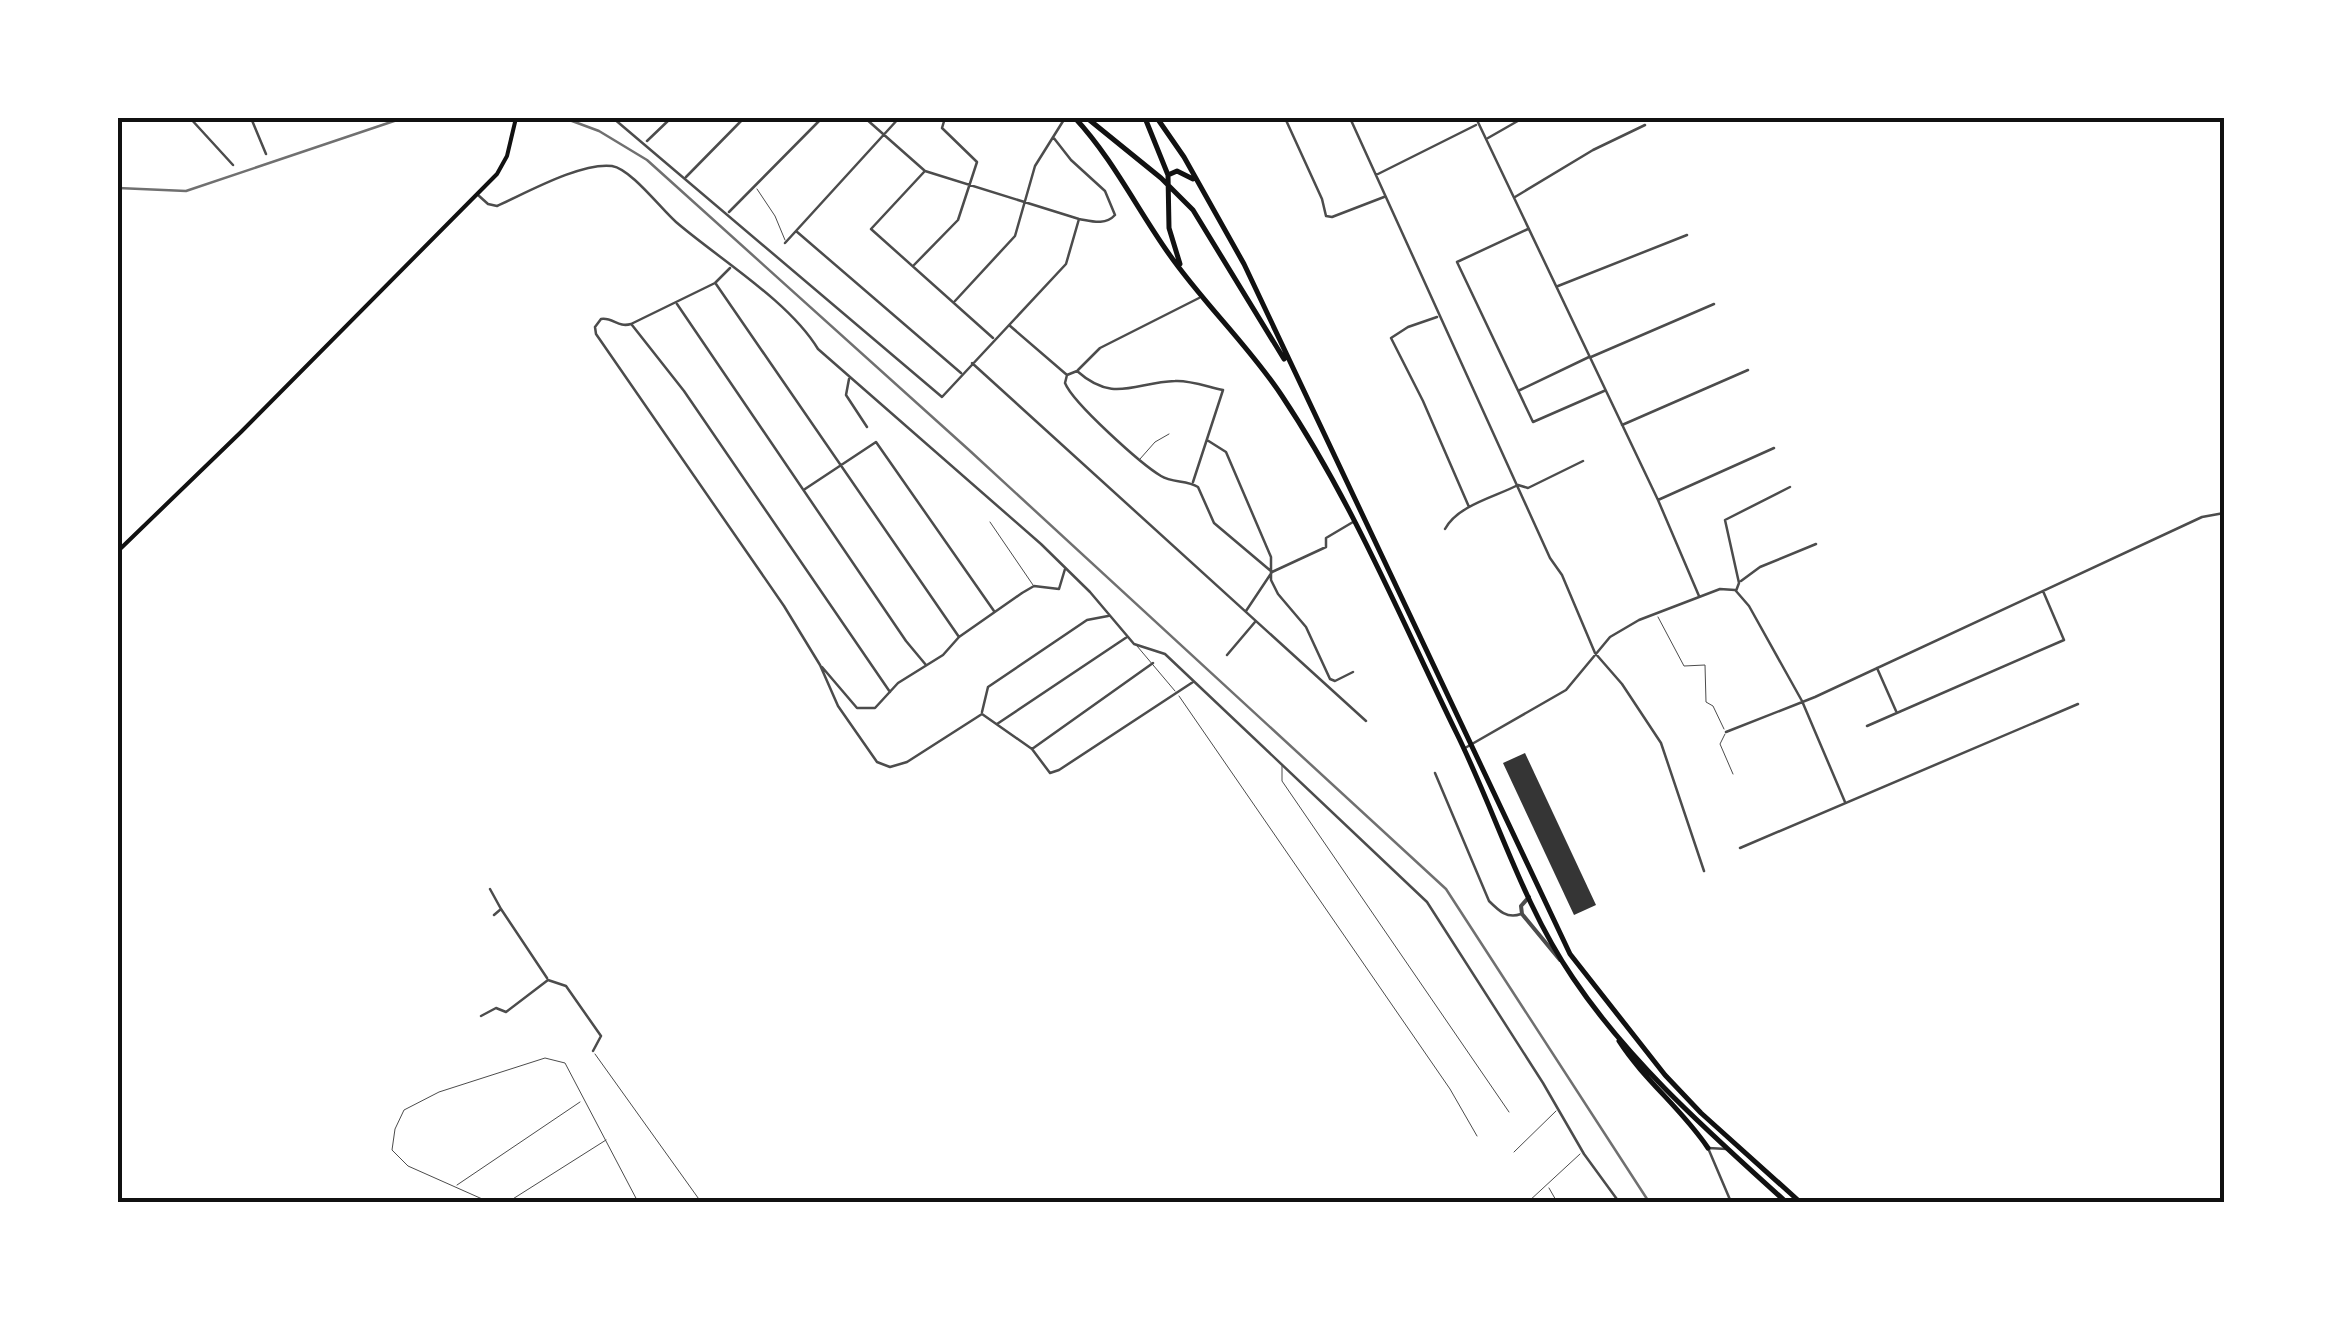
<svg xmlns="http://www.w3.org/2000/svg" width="2342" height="1320" font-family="'Open Sans',sans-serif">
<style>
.building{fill:#353535}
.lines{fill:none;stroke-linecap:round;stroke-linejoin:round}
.service{stroke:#4c4c4c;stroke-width:1}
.minor{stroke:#4c4c4c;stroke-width:2.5}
.tertiary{stroke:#4c4c4c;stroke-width:4}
.secondary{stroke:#111;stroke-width:4}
.primary{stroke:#111;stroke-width:5}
.rail{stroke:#707070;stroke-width:2.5}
.neatline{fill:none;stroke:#111;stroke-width:4}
</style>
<rect width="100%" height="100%" fill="#fff"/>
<path class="building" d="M1525,753L1596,905L1574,915L1503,763Z"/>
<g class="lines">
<path class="service" d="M757,189L775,216L785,240
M1140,459L1155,442L1169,434
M990,522L1033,585
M1658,617L1684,666L1705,665L1706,702L1713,706L1724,729
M1137,646L1175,691
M1179,696L1450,1089L1477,1136
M1725,734L1720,744L1733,774
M1282,766V781L1509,1112
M595,1054L701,1202
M1514,1152L1556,1111
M457,1185L580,1102
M1549,1188L1557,1202
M489,1202L408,1166L392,1150L395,1129L404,1110L439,1092L545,1058L565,1063L638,1202
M508,1202L606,1140
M1528,1202L1580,1154"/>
<path class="minor" d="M190,118L233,165
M251,118L266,154
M613,118L942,397L1066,264L1079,219
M865,118L925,171L1079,219C1091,221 1105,226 1115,215L1105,191L1071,160L1053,137
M1285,118L1322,199L1326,216L1332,217L1384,197
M1350,118L1550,558L1562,575L1595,653L1622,684L1661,743L1704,871
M1476,118L1658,500L1699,596
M1488,138L1523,118
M647,141L671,118
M924,172L871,229L993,338
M1376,175L1476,125
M686,177L744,118
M478,195L488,204L497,206C526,193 581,162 612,166C631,169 661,209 676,222C719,259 789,301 818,349L1041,544L1090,592L1134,644L1165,654L1427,902L1543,1083L1584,1154L1619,1202
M1515,197L1593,150L1645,125
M729,212L822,118
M1528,229L1457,262L1533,422L1604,391
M796,231L961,373
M785,243L899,118
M914,265L958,220L977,162L942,128L945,118
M730,268L715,283L631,324C618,328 613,317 601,319L595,327L596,334L784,606L820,665L838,706L877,762L890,767L907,762L982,714
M716,284L959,637
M1558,286L1687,235
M955,301L1015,236L1035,166L1065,118
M677,304L906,641L926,665
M1437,317L1408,327L1391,338L1423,401L1469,507
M632,325L684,391L890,692
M1009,325L1067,375L1065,383C1073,403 1141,464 1161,476C1172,483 1187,480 1198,487L1214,523L1272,572
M1591,357L1714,304
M972,363L1366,721
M1078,370L1100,348L1199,298
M1067,375L1077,371C1114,404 1135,382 1175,381C1190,380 1208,387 1223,390L1193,482
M849,379L846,395L867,427
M1520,390L1589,357
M1622,425L1748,370
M1207,440L1226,452L1271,557V580L1278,594L1306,627L1330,679L1335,681L1353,672
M1790,487L1725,520L1739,583L1736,591L1749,606L1802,701L1845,802
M805,489L876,442L994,611
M1658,500L1774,448
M1445,529C1458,505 1495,497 1518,485L1528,488L1583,461
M1741,581L1760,567L1816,544
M1246,611L1272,572L1326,547V538L1353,522
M1227,655L1255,622
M822,667L857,708H875L898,683L943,655L959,637L1022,593L1034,586L1059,589L1065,569
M1877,668L1896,711
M982,712L988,687L1087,620L1108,616
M982,714L1032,749L1050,773L1059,770L1193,682
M997,724L1127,637
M1867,726L2064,640L2043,591
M1726,732L1815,697L2202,517L2224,513
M1465,748L1566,690L1610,637L1639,620L1720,589L1735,590
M1032,749L1153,663
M1435,773L1489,901C1499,911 1507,919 1521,914
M1740,848L2078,704
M490,889L501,909L494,915
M501,909L547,978
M481,1016L496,1008L506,1012L548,980L566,986L601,1036L593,1051
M1727,1149L1708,1148L1731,1202"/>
<path class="tertiary" d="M1529,897L1521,906L1522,914L1560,960"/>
<path class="secondary" d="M118,551L241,432L497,174L507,156L516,118"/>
<path class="primary" d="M1075,118C1113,159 1137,209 1169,254C1204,304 1249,346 1282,396C1352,501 1401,619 1456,732C1496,813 1522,903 1573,978C1630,1063 1710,1133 1786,1202
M1087,118L1161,178L1193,210L1284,359
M1145,118L1168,175L1169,228L1180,264
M1157,118L1184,157L1244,264L1570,954L1665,1075L1701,1113L1800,1202
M1168,175L1177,171L1193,179
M1619,1041C1644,1080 1682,1109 1708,1148"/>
<path class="rail" d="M564,118L599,131L647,160L969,450L1446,889L1649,1202
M118,188L186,191L403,118"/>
</g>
<rect width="2342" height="1320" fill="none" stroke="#ffffff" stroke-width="240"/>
<rect x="120" y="120" width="2102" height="1080" class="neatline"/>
</svg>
